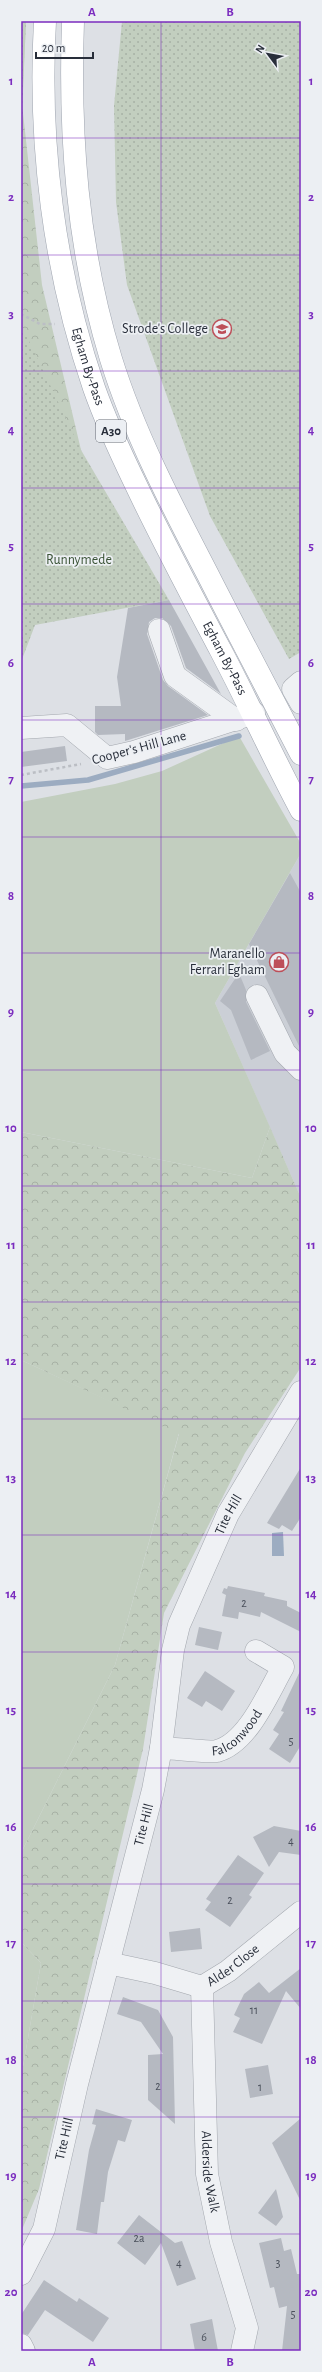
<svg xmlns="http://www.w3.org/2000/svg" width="322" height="2372" font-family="'Alegreya Sans',sans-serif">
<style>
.built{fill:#cbcfd6}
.green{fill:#c2cebf}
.forest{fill:url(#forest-crowns)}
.park{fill:url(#park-dots)}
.water{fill:#9cacc1}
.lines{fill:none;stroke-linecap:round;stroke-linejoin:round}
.stream{stroke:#9cacc1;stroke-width:5.5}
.building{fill:#b5b9c1}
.minor-casing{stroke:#a3a7ae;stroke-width:23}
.major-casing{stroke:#9ea4af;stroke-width:23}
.path{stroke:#bbbec4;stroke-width:2.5;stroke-dasharray:3 3;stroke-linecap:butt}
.minor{stroke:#eff1f4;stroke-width:22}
.major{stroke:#fff;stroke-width:22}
.grid{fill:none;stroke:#7b2cbf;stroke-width:1;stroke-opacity:0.55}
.labels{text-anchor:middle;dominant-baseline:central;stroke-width:3.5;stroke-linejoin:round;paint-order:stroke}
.number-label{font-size:12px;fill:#4b515c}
.shield{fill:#eceff3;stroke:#636872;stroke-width:1}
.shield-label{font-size:13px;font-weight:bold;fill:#282e3a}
.poi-label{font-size:14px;fill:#282e3a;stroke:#eceff3;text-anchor:end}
.street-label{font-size:14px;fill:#282e3a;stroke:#eceff3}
.park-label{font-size:14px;fill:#3b5437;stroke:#eceff3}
.neatline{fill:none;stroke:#7b2cbf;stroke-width:1.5}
.grid-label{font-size:13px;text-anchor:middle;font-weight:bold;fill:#7b2cbf}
</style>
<defs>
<pattern id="forest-crowns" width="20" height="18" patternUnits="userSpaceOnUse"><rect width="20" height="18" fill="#c2cebf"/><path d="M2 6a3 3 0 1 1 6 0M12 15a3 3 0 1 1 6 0" fill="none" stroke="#a7b1a5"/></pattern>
<pattern id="park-dots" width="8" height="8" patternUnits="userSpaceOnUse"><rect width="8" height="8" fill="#c2cebf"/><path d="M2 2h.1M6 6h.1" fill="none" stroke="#a7b1a5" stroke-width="1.8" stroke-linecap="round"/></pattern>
</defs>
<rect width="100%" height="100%" fill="#dde0e5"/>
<path class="built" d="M301,853V1198L215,1003Z"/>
<path class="green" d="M239,736L301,844V853L215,1003L270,1127L252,1178L21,1132V802L115,784L162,771Z
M21,1360L179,1433L115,1665L21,1853Z
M21,1942L41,1963L21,2078Z"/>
<path class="forest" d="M21,21H26L22,104L42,285L81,450L21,444Z
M270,1127L301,1198V1367L245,1453L164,1613L143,1749L39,2189L21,2232V2078L41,1963L21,1942V1853L115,1665L179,1434L21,1360V1132L252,1178Z"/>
<path class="park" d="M21,21H26L21,138Z
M122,21H301V652L289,659L210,516L127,285L116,202L114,106Z
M21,324L81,450L169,600L35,625L21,662Z"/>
<path class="water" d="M283,1532L284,1556H272V1533Z"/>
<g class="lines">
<path class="stream" d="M21,786L88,780L239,736"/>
</g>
<path class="building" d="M169,600L221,694L186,668L171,626L162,618H155L149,622L147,634L163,680L168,686L208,715L125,741V734L98,735L95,732V706H121L117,677L128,608Z
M65,746L67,761L21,767V752Z
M290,873L301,893V1050L249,944Z
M239,973L246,990V1002L270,1051L251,1060L231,1010L220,1001Z
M301,1467V1517L292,1531L282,1525L279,1529L267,1523Z
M228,1586L265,1593L264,1596L287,1601V1606L301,1613V1632L261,1612L260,1617L239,1612L238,1619L222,1616L226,1595L222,1593L224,1588L227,1589Z
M199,1627L222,1632L218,1650L195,1645Z
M301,1669V1745L290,1763L269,1749L279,1734L273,1730L284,1712L281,1711Z
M205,1671L235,1691L222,1711L206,1701L202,1707L187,1698Z
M274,1826L301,1831V1855L279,1852L269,1867L253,1837Z
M238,1855L264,1873L249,1895L252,1897L230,1927L205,1910L211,1902L206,1899Z
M200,1928L202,1949L171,1952L169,1932Z
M301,1968V2009L286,1991L262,2044L233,2032L240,2018L234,2015L244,1994L259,1982L269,1993Z
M123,1997L158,2010L173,2037L175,2124L148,2100V2055L163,2054L141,2022L117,2014Z
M268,2065L273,2094L250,2098L245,2069Z
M96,2109L132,2120L125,2142L118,2140L108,2172L104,2202H101L97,2234L76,2230L89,2150L96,2125L92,2124Z
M301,2118V2202L272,2143Z
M276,2189L283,2217L276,2226L258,2213Z
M139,2215L175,2243L182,2241L196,2279L177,2286L161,2243L145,2265L117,2243Z
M281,2238L284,2251L291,2249L297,2274H301V2351H282L287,2306L279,2308L274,2287L270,2288L259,2243Z
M44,2280L77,2302L79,2298L109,2318L93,2342L45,2310L28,2335L21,2333V2315Z
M212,2319L218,2351H195L190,2324Z"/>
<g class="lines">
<g class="minor-casing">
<g id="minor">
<path d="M159,630L175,676L236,720"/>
<path d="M301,682L293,689L301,703"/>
<path d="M21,728L67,725L107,758L134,752L254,713"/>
<path d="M257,996L285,1053L301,1069"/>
<path id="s1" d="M161,1748C174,1748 206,1753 217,1751C248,1743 268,1693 283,1667L256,1651"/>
<path id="s2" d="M108,1963L155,1973L202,1987L228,1971L301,1912"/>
<path id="s3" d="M202,1987L207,2174L221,2242L247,2328L242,2351"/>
<path id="s4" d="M21,2274L44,2229L77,2084L153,1790L161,1748L173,1650L179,1625L228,1514L301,1392"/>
<path d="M21,2345L24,2351"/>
</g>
</g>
<g class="major-casing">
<g id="major">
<path id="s5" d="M45,21C38,144 54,271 94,388C106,422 121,454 136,485C163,542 192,596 221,651C249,704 273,758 301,810"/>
<path d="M73,21C69,136 77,248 111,359C134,433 171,504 207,573C238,634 270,694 301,754"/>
</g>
</g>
<path class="path" d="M21,314L40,324H55
M21,775L81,764"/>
<use href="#minor" class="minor"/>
<use href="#major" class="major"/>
</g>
<path class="grid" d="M161,21V2351M21,138H301M21,255H301M21,371H301M21,488H301M21,604H301M21,720H301M21,837H301M21,953H301M21,1070H301M21,1186H301M21,1302H301M21,1419H301M21,1535H301M21,1652H301M21,1768H301M21,1884H301M21,2001H301M21,2117H301M21,2234H301"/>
<defs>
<g id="university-ring" transform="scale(1)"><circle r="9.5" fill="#eceff3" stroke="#bd4f59" stroke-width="1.5"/><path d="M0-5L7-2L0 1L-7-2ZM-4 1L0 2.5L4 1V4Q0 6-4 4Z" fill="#bd4f59"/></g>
<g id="shop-ring" transform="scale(1)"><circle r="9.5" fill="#eceff3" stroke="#bd4f59" stroke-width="1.5"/><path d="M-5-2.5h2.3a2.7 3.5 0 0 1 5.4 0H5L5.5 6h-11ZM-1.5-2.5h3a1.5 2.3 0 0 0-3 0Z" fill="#bd4f59"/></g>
</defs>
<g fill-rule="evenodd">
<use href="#university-ring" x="222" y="329"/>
<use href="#shop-ring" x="279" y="962"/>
</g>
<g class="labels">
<g class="number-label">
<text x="244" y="1603">2</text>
<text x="291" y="1741">5</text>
<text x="291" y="1841">4</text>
<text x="230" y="1900">2</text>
<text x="254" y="2010">11</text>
<text x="158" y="2086">2</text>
<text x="260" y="2087">1</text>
<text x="139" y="2238">2a</text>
<text x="179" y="2263">4</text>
<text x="278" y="2263">3</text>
<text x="293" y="2314">5</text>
<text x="204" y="2337">6</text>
</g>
<rect class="shield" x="96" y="420" width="30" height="22" rx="3"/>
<g class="shield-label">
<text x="111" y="431">A30</text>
</g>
<g class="poi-label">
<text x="208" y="329">Strode's College</text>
<text x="265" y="954">Maranello<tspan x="265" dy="16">Ferrari Egham</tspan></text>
</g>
<g class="street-label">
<text stroke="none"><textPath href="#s5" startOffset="350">Egham By-Pass</textPath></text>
<text stroke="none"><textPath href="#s5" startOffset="673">Egham By-Pass</textPath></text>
<text transform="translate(139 748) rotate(-15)">Cooper's Hill Lane</text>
<text stroke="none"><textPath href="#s4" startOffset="791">Tite Hill</textPath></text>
<text stroke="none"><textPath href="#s1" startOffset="83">Falconwood</textPath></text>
<text stroke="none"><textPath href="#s4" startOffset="467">Tite Hill</textPath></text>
<text stroke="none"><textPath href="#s2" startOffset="135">Alder Close</textPath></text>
<text stroke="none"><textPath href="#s4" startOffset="143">Tite Hill</textPath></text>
<text stroke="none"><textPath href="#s3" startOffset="185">Alderside Walk</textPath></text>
</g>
<g class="park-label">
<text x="79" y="560">Runnymede</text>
</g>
</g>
<rect width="322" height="2372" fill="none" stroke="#eceff3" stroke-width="44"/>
<g transform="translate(268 54) rotate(302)" stroke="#eceff3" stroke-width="3" paint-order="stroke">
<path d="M0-3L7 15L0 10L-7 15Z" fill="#282e3a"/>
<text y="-6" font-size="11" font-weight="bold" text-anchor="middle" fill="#282e3a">N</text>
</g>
<path d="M36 52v6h57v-6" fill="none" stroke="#282e3a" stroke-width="2"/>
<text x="42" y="52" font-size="12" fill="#282e3a" stroke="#eceff3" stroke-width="3" paint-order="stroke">20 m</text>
<rect x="22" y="22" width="278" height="2328" class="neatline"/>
<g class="grid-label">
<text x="92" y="16">A</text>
<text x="230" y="16">B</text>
<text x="11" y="85">1</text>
<text x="311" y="85">1</text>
<text x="11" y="201">2</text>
<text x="311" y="201">2</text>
<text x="11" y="318">3</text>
<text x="311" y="318">3</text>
<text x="11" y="434">4</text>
<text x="311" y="434">4</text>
<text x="11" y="550">5</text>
<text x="311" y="550">5</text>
<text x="11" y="667">6</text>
<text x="311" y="667">6</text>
<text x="11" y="783">7</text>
<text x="311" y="783">7</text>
<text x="11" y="900">8</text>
<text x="311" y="900">8</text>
<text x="11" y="1016">9</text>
<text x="311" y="1016">9</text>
<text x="11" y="1132">10</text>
<text x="311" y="1132">10</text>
<text x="11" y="1249">11</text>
<text x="311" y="1249">11</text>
<text x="11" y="1365">12</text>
<text x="311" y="1365">12</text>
<text x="11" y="1482">13</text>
<text x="311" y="1482">13</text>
<text x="11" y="1598">14</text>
<text x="311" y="1598">14</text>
<text x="11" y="1714">15</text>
<text x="311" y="1714">15</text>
<text x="11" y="1831">16</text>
<text x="311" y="1831">16</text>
<text x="11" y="1947">17</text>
<text x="311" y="1947">17</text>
<text x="11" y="2064">18</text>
<text x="311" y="2064">18</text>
<text x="11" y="2180">19</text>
<text x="311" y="2180">19</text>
<text x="11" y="2296">20</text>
<text x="311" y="2296">20</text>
<text x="92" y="2366">A</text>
<text x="230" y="2366">B</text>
</g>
</svg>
